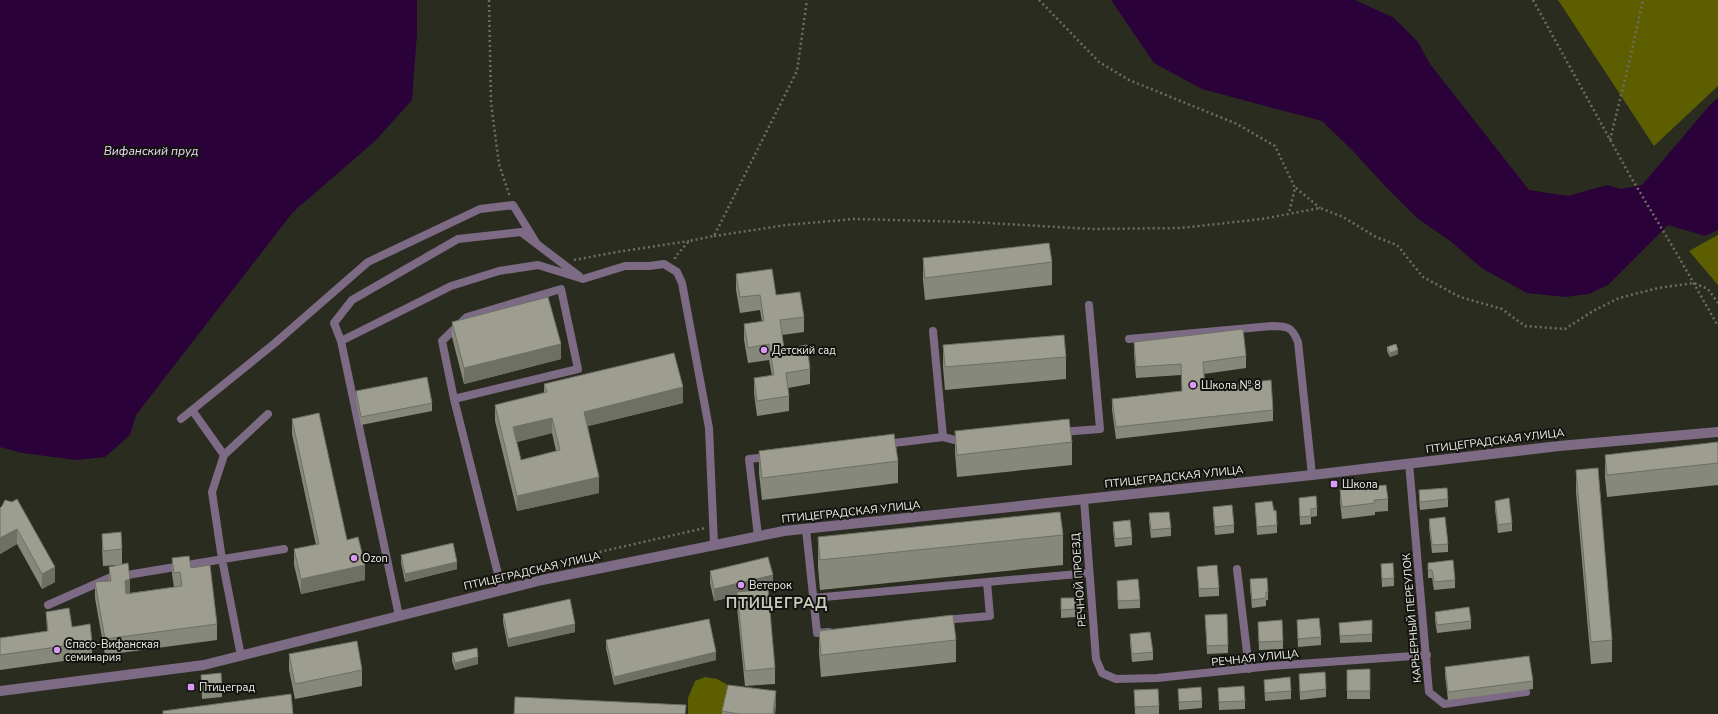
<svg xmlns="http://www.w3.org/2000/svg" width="1718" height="714" font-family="'Nunito Sans',sans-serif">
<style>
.forest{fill:#5d5e00}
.water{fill:#2a0239}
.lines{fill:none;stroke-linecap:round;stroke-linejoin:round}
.path{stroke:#6d6e64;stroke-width:2.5;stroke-dasharray:2 3;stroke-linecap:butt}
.service{stroke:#7d6b85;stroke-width:8}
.tertiary{stroke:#7d6b85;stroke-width:10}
.wall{fill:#87887c;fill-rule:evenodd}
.shaded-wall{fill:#6e6f65}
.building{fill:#9d9e90;stroke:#6e6f65;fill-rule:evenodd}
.poi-dot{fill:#da9af6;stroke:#13140f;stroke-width:1.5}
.labels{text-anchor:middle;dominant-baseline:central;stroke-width:4;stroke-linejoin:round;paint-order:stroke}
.poi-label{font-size:11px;fill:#f0f0e9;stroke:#13140f;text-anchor:start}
.street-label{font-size:11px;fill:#f0f0e9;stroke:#13140f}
.water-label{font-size:12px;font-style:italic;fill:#efd7fa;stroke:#13140f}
.district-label{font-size:15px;font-weight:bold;letter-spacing:1px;fill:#cbccbe;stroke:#13140f}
</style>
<rect width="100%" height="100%" fill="#2b2c20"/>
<path class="forest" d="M1558,0H1718V86L1654,146Z
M1718,235V285L1689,251Z
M705,677L717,679L728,685L729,693L724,714H688V698L695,681Z"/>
<path class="water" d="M0,0H417V34L412,100L375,141L293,212L136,415L130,435L105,457L77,460L22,453L0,447Z
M1111,0H1355L1394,18L1418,42L1430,64L1529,190L1568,196L1607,185L1621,189L1642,185L1709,106L1718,98V230L1705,236L1668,225L1608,285L1589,294L1565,297L1527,293L1483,269L1449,240L1418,219L1384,185L1352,150L1322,121L1202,89L1154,63Z"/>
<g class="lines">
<path class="path" d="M489,0L491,103L499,164L510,197
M1039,0L1099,62L1129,80L1237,124L1275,146L1295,188L1289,213
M1533,0L1629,174L1677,254L1718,326
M1610,140L1630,59L1643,0
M1296,188L1320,208
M714,236L786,225L854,219L971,222L1092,229L1181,228L1262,219L1320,208L1343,217L1376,237L1397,245L1423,277L1460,297L1502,309L1525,326L1565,329L1593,311L1619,298L1658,288L1694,283L1708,289L1718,303
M675,259V257L689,241L714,236L797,71L807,0
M574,260L617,252L689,241
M507,573L705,528"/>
<path class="service" d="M933,331L943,437
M1129,339L1272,326C1288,326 1292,327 1298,342L1312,475
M341,341L334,323L352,300L458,239L521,232L579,276
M454,399L442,341L467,317L561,289L578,369L454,399L502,590
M192,410L224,455
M181,419L275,343L368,262L480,209L513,205L537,244
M1061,432L1100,429L1089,305
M886,444L943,437L959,441L966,440
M1409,463L1429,692L1444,704L1526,692
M1084,499L1096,659L1102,673L1116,679L1157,678L1271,666L1427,655
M806,529L817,633L829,632
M758,536L749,459L769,457
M1237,569L1249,669
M987,582L1089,573
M813,598L987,582L990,616L944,620
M48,605L109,578L284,549
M399,616L341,341L451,286L499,271L538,265L583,279L625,266H649L664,264L677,272L682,283L709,428L714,544
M241,656L222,559L212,492L224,455L268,414"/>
<path class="tertiary" d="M0,691L204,665L542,580L784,531L1312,475L1559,446L1718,432"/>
</g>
<path class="wall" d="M923,258L1052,262V285L925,300L923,280Z
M736,274L776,295L804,317V332L782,335L784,349L810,369V384L788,388L789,396V411L757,416L754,393V378L772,376L769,360L748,363L744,340V324L762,322L760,310L740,313L736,290Z
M452,322L561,359L464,384L452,337Z
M1134,342L1246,356V368L1204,374L1205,388L1273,410V421L1116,439L1112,410V399L1182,391L1181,375L1136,378L1134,354Z
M943,345L1066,357V379L945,390L943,367Z
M1387,347L1398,354L1390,357L1387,351Z
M544,384L683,403L588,426L599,493L517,511L495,421V405L544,393ZM552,433L556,451L521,460L517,442Z
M356,391L432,403V411L361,425L356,399Z
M292,419L365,580L301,594L294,565V549L316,545L292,434Z
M955,431L1072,442V465L957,477L955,453Z
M1718,442V485L1607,497L1605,477V455Z
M759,451L898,461V483L762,500L759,473Z
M1576,470L1612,640V662L1591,664L1576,492Z
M1340,490L1388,499V511L1375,512V515L1342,519L1340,502Z
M1419,490L1448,499V507L1420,510L1419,498Z
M1299,498L1317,508V516L1311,517V524L1300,525Z
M1495,501L1512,523V531L1498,533L1495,509Z
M1255,503L1274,511L1277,525V533L1257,535Z
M2,506L55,582L42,589L17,544L0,554V508Z
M1213,507L1234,525V533L1215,535L1213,515Z
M1149,513L1171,528V536L1151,538L1149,521Z
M1429,519L1448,544V552L1432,553L1429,527Z
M1113,522L1132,537V545L1115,547L1113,530Z
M102,534L122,549V565L130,593L174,587L172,574V558L191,568L217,624V640L105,655L95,598V582L109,581V567L120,565L103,566L102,549Z
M1063,535V565L820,590L818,567V537Z
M401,555L457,569L405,582L401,563Z
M1428,563L1455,580V588L1434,590L1432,578H1428Z
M1381,564L1394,578V586L1382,587Z
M1197,567L1219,588V596L1199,597Z
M710,571L773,587L764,589L775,668V684L745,686L737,607V596L714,601L710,583Z
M1250,579L1268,592V600H1266V606L1252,608L1250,587Z
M1117,581L1140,600V608L1118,609Z
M1061,598H1076V617L1061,618Z
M46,612L72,627L92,642V657L0,670V638L47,632Z
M1435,612L1471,621V629L1437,633L1435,620Z
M503,614L575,632L508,647L503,622Z
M1205,615L1228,645V653L1207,654Z
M1297,620L1321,637V645L1298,647Z
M1372,620V642L1340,643L1339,623Z
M1258,622L1283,641V649L1259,650Z
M819,631L956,640V662L821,677L819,653Z
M1130,634L1153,652V660L1132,662L1130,642Z
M606,640L716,660L614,685L606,648Z
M452,653L478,664L455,670L452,661Z
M289,654L362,670V686L295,699L289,670Z
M1445,667L1533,681V689L1448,700L1445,675Z
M1370,669V699H1347V670Z
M1299,674L1326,689V697L1300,700Z
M201,675L222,689V697L202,699Z
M1264,680L1291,691V699L1265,701Z
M1218,688L1245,701V709L1219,710Z
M1178,689L1202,701V708L1179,710Z
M1134,690L1159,706V714H1135Z
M776,703L775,714H722V711Z"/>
<path class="shaded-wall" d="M561,344V359L464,384V368Z
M1398,350V354L1390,357V353Z
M683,387V403L584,427V412Z
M552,418V433L513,443V427Z
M599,477V493L517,511V496Z
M17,529V544L0,554V538Z
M457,562V569L405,582V574Z
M365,565V580L301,594V579Z
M55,567V582L42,589V574Z
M773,575V587L738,595L737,592V596L714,601V589Z
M130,579V594L125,597V581Z
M575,624V632L508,647V639Z
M716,652V660L614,685V677Z
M478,657V664L455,670V663Z
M776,691V703L775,714H773Z"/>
<path class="building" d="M1049,243L1052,262L925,278L923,258Z
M772,269L776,295L800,292L804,317L780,320L784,349L807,345L810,369L786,373L789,396L757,401L754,378L774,375L769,344L748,348L744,324L764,321L760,295L740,297L736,274Z
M548,297L561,344L464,368L452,322Z
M1243,329L1246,356L1203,362L1205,388L1271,380L1273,410L1116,427L1112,399L1182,391L1181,364L1136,367L1134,342Z
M1064,335L1066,357L945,367L943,345Z
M1396,344L1398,350L1390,353L1387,347Z
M674,353L683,387L584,412L599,477L517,496L495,405L547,392L544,384ZM552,418L560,450L521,460L513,427Z
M427,377L432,403L361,417L356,391Z
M319,413L347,540L358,537L365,565L301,579L294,549L319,544L292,419Z
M1069,419L1072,442L957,455L955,431Z
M894,434L898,461L762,478L759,451Z
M1718,442V463L1607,475L1605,455Z
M1598,468L1612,640L1591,642L1576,470Z
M1386,485L1388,499L1374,500L1375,503L1342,507L1340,490Z
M1447,488L1448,499L1420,502L1419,490Z
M1316,496L1317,508L1311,509V516L1300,517L1299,498Z
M1509,498L1512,523L1498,525L1495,501Z
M17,499L55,567L42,574L17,529L0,538V508L2,506L5,500L12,502Z
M1272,501L1274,511L1276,510L1277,525L1257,527L1255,503Z
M1232,505L1234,525L1215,527L1213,507Z
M1060,512L1063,535L820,560L818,537Z
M1169,512L1171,528L1151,530L1149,513Z
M1445,517L1448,544L1432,545L1429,519Z
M1130,520L1132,537L1115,539L1113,522Z
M121,532L122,549L103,551L102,534Z
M453,543L457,562L405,574L401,555Z
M189,556L191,568L210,565L217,624L105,639L95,582L111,581L109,567L128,563L130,579L125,581L126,594L182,586L180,572L174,573L172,558Z
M768,557L773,575L714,589L710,571Z
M1453,560L1455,580L1434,582L1432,570H1428V563Z
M1393,563L1394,578L1382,579L1381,564Z
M1217,565L1219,588L1199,589L1197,567Z
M1267,578L1268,592H1266V598L1252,600L1250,579Z
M1138,579L1140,600L1118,601L1117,581Z
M768,589L775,668L745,671L737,592Z
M1061,598H1076V609L1061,610Z
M570,599L575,624L508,639L503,614Z
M1469,607L1471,621L1437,625L1435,612Z
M69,608L72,627L90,624L92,642L0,655V638L48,631L46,612Z
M1227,614L1228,645L1207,646L1205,615Z
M953,615L956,640L821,655L819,631Z
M1319,618L1321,637L1298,639L1297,620Z
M709,619L716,652L614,677L606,640Z
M1282,620L1283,641L1259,642L1258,622Z
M1372,620V634L1340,636L1339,623Z
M1150,632L1153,652L1132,654L1130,634Z
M357,641L362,670L295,684L289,654Z
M477,648L478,657L455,663L452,653Z
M1529,656L1533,681L1448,692L1445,667Z
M1370,669V691H1347V670Z
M1325,672L1326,689L1300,692L1299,674Z
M221,673L222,689L202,691L201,675Z
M1290,677L1291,691L1265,693L1264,680Z
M728,685L776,691L773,714H739L722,711Z
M1244,686L1245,701L1219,702L1218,688Z
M1201,687L1202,701L1179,702L1178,689Z
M1158,689L1159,706L1135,707L1134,690Z
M291,694L293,714H163V711Z
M515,697L686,705L685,714H514Z"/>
<g class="poi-dot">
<circle cx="764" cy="350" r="4"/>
<circle cx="1193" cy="385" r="4"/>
<rect x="1330" y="480" width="8" height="8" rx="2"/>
<circle cx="354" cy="558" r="4"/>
<circle cx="741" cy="585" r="4"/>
<circle cx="57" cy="650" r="4"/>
<rect x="187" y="683" width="8" height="8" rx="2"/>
</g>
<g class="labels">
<g class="poi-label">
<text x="772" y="350">Детский сад</text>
<text x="1201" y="385">Школа № 8</text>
<text x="1342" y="484">Школа</text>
<text x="362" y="558">Ozon</text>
<text x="749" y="585">Ветерок</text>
<text x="65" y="644">Спасо-Вифанская<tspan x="65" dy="13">семинария</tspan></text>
<text x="199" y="687">Птицеград</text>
</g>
<g class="street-label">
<text transform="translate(1495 441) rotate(-7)">ПТИЦЕГРАДСКАЯ УЛИЦА</text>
<text transform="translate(1174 477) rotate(-6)">ПТИЦЕГРАДСКАЯ УЛИЦА</text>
<text transform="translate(851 512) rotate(-6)">ПТИЦЕГРАДСКАЯ УЛИЦА</text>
<text transform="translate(532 571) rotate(-13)">ПТИЦЕГРАДСКАЯ УЛИЦА</text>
<text transform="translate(1079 580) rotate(-94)">РЕЧНОЙ ПРОЕЗД</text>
<text transform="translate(1412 618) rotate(-95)">КАРЬЕРНЫЙ ПЕРЕУЛОК</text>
<text transform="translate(1255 658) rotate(-6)">РЕЧНАЯ УЛИЦА</text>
</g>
<g class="water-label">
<text x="151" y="151">Вифанский пруд</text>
</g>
<g class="district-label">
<text x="777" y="603">ПТИЦЕГРАД</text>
</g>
</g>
</svg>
